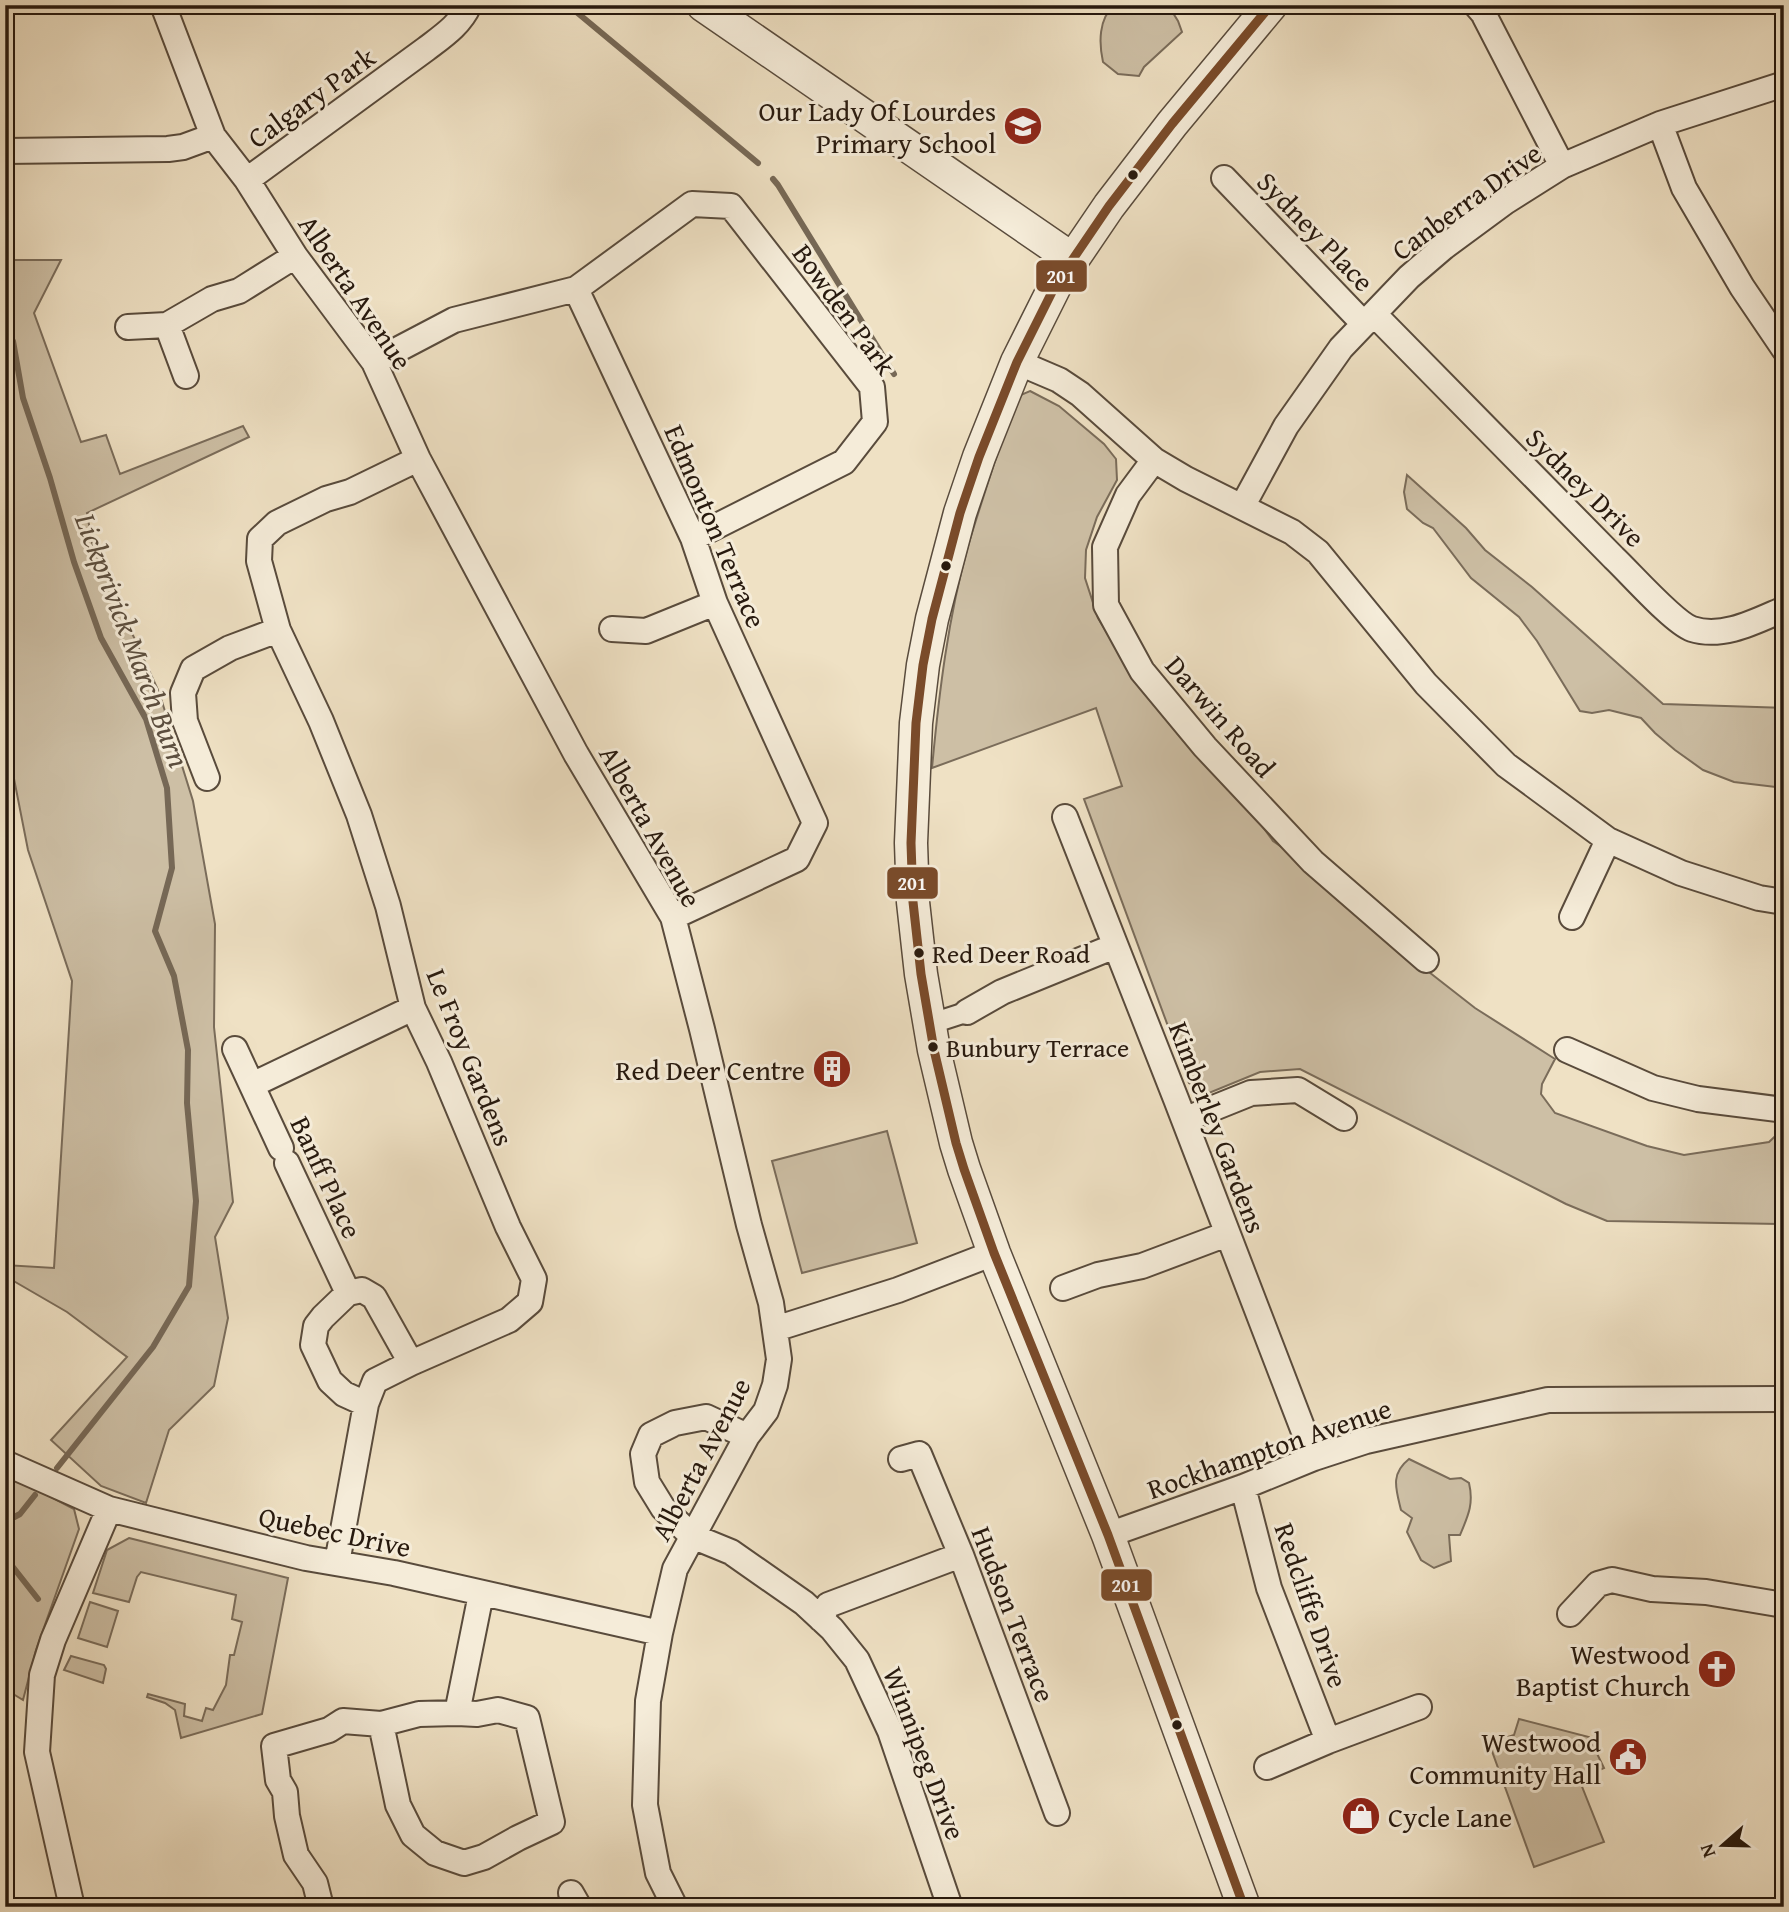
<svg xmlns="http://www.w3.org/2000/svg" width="1789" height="1912" font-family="'Gentium Book Plus',serif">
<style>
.green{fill:#cdbfa5;stroke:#7a6c5a;stroke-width:2}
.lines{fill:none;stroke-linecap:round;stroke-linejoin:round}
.stream{stroke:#766856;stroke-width:6}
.pedestrian-casing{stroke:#594b3c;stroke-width:23}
.minor-casing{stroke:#594b3c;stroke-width:28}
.tertiary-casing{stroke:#594b3c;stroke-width:35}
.pedestrian{stroke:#f5ecd9;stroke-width:19}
.minor{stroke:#f5ecd9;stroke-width:24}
.tertiary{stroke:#f5ecd9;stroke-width:32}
.bus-1-casing{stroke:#f5ecd9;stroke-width:14}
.bus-1{stroke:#7a4b2a;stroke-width:9}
.bus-dot{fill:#27190e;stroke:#f5ecd9;stroke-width:2.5}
.labels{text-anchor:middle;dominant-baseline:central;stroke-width:6;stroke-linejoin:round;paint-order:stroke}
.bus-label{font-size:26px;fill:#27190e;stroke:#f5ecd9;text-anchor:start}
.street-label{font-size:28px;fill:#27190e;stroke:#f5ecd9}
.poi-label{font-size:28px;fill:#27190e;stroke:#f5ecd9;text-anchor:end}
.water-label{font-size:30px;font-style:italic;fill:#5c4e3e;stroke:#f5ecd9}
.line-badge{stroke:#f5ecd9;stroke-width:2.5}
.badge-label{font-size:19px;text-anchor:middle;font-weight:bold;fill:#fff}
</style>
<rect width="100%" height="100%" fill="#efe1c4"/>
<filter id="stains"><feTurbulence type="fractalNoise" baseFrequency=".00286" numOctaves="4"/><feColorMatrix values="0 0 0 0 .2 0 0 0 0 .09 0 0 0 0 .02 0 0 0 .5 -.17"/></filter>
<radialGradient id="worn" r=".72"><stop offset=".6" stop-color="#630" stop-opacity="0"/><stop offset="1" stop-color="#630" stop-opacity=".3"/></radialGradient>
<path class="green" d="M1115,5H1146L1148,7L1168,5L1178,21L1182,32L1144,67L1139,76L1118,74L1103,62C1099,44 1098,18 1115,5Z
M5,260H61L34,313L81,442L106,435L120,474L243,426L249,437L87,513L93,548L159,692L193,801L215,924L214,1027L233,1202L215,1237L228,1318L214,1386L169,1430L146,1503L101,1486L51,1440L127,1357L67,1312L5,1276V1265L54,1268L72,981L28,850L5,733Z
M1030,391L1059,406L1104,444L1116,459L1117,480L1097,517L1086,550L1085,578L1098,618L1121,656L1205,747L1273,841L1306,864L1411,958L1475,1008L1555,1059L1542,1084L1541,1094L1555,1113L1647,1146L1684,1155L1769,1142L1784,1128V1224L1607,1221L1566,1204L1300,1069L1260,1072L1209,1093L1189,1083L1084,799L1122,786L1096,708L932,768C939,693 948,618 968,546C983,496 1000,447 1016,397Z
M1407,475L1466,528L1485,550L1532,587L1663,704L1784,708V788L1734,782L1703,770L1675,750L1655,733L1641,718L1609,710L1592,713L1580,711L1537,641L1519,617L1471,578L1433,528L1423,523L1407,509L1404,492Z
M887,1131L917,1243L802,1273L772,1161Z
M1409,1459L1450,1479L1461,1478L1469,1483C1474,1504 1468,1516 1460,1535H1449L1451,1561L1434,1568L1421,1560L1407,1532L1412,1518L1401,1510C1396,1489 1390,1474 1409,1459Z
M5,1473L74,1509L79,1529L36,1650L23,1700L5,1689Z
M129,1538L288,1578L262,1714L181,1738L175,1710L165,1703L147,1697L148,1694L185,1704L184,1716L202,1721L206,1708L213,1710L226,1685L230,1655H234L242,1622L232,1619L236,1595L141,1572L137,1577L129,1602L93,1593L107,1550Z
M90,1602L118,1611L107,1647L78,1638Z
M71,1656L104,1665L106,1669L103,1683L64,1670Z
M1519,1719L1589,1737L1604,1768L1579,1779L1604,1842L1534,1867L1489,1743L1514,1735Z"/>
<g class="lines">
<path class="stream" d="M568,5L758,163
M773,179L778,185L894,374
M5,333L13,341L23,398L50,478L74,562L101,638L146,719L167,788L172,868L155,931L174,976L188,1050L187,1103L196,1201L189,1286L153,1347L57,1468
M5,1522L20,1514L35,1495
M5,1557L38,1599"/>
<g class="pedestrian-casing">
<path id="pedestrian" d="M930,1024L967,1012"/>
</g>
<g class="minor-casing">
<path id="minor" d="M163,5L213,136L247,180L295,256L374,362L418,459L576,754L673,917L702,1029L749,1225L771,1303L779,1359L775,1385L766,1411L747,1436L675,1569L660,1633L648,1701L645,1805L658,1873L675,1907
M1476,5L1483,13L1562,166
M1660,124L1684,188L1742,287L1784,349
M5,151L168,149L183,147L213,136
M1224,178L1364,324
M247,180L426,49C443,36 460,25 469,5
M576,289L693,538L715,603L815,823L797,859L673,917
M1375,315C1454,396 1534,477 1614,558C1630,573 1674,623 1692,629C1723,639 1756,621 1784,609
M167,325L186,376
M128,327L167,325L212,299L239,291L295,256
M374,362L454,320L576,289L692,204L731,206L872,387L875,422L844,462L693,538
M1017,362L1059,380L1080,394L1154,460L1186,479L1292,532L1318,552L1426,684L1506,765L1608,840L1681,873L1759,898L1784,902
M1154,460L1128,495L1105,547L1106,605L1142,671L1205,747L1313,862L1426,960
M1242,507L1286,426L1341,348L1409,277L1444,247L1505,202L1562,166L1660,124L1784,84
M612,629L646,631L715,603
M207,778L185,721L183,693L193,669L230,648L278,630
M1065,817L1176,1099L1314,1458
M1572,917L1608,840
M967,1012L1002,992L1115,946
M235,1049L281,1148
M1567,1050L1653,1088L1698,1099L1784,1110
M252,1085L413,1008
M1184,1120L1251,1093L1298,1090L1344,1118
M287,1163L348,1293
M1063,1288L1098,1275L1142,1266L1227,1234
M775,1329L898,1290L994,1253
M366,1404L344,1394L330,1381L313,1345L316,1326L323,1317L348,1293L362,1290L374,1297L411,1363
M747,1436L706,1417L675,1423L651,1435L643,1454L647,1482L663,1508L692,1536L731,1552L804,1603L832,1629L857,1660L890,1731L950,1907
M901,1459L919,1454L961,1555L1057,1813
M5,1463L109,1509L306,1558L394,1573L660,1633
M1243,1487L1269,1588L1328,1741
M1108,1535L1243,1487L1314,1458L1366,1441L1548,1400L1784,1399
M337,1563L366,1404L375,1381L411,1363L509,1320L530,1302L534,1279L508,1227L439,1062L413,1008L388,906L359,815L321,721L278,630L259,561L260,539L277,523L326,499L350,492L418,459
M1570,1614L1598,1584L1612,1580L1652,1589L1706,1592L1784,1605
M821,1619L828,1605L961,1555
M381,1724L398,1805L413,1835L435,1853L464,1863L484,1857L518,1838L552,1822L527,1718L498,1710L477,1714L457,1713
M1267,1767L1328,1741L1419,1707
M571,1893L579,1907
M72,1907L37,1752L42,1675L53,1640L109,1509
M321,1907L315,1883L296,1855L287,1816L285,1792L278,1780L274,1746L329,1730L343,1721L381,1724L419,1714L457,1713L481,1594"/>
</g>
<g class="tertiary-casing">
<path id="tertiary" d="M703,5L1072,259
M1244,1907L1108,1535L994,1253L964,1169L956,1143L934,1050L921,974L913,902L911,843L916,723L923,665L932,619L960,513L979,457L1017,362L1056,284L1109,206L1172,124L1271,5"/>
</g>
<use href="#pedestrian" class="pedestrian"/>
<use href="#minor" class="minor"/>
<use href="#tertiary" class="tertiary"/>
<g class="bus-1-casing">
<path id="bus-1" d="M1244,1907L1108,1535L994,1253L964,1169L956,1143L934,1050L921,974L913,902L911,843L916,723L923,665L932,619L960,513L979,457L1017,362L1056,284L1109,206L1172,124L1271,5"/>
</g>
<use href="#bus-1" class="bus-1"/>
</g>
<defs>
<g id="school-disc" transform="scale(2.0125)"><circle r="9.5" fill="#8f2418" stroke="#f5ecd9"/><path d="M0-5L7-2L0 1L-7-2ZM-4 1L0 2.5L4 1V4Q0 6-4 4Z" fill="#fff"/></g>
<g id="building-disc" transform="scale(2.0125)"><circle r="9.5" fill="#8f2418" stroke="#f5ecd9"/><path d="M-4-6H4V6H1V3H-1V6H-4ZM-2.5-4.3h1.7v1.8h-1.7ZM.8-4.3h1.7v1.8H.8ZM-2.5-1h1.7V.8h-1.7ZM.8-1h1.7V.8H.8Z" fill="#fff"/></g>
<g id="church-disc" transform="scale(2.0125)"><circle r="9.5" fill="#8f2418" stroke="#f5ecd9"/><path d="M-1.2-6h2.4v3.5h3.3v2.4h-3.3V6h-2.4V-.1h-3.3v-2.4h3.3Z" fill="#fff"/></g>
<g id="civic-disc" transform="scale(2.0125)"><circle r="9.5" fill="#8f2418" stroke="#f5ecd9"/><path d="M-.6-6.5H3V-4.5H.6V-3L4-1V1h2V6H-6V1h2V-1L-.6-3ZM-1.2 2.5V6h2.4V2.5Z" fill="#fff"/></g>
<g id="shop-disc" transform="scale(2.0125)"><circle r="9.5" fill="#8f2418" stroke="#f5ecd9"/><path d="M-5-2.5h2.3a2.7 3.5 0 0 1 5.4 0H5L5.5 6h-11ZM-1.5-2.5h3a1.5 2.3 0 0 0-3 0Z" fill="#fff"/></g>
</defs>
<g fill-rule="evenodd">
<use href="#school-disc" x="1023" y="126"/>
<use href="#building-disc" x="832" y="1069"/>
<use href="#church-disc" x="1717" y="1669"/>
<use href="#civic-disc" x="1628" y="1757"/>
<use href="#shop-disc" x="1361" y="1816"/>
</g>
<g class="bus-dot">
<circle cx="1133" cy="175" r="6"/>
<circle cx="946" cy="566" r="6"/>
<circle cx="919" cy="953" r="6"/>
<circle cx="933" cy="1047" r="6"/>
<circle cx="1177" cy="1725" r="6"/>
</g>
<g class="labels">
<g class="bus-label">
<text x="932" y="953">Red Deer Road</text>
<text x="946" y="1047">Bunbury Terrace</text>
</g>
<g class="street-label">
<text transform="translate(311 97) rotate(-36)">Calgary Park</text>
<text transform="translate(1466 201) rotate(-36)">Canberra Drive</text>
<text transform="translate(1316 231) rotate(46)">Sydney Place</text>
<text transform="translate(356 292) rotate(56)">Alberta Avenue</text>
<text transform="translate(845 309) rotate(54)">Bowden Park</text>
<text transform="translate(1586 487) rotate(45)">Sydney Drive</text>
<text transform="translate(716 526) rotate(67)">Edmonton Terrace</text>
<text transform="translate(1221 716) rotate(49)">Darwin Road</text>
<text transform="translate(651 826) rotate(61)">Alberta Avenue</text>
<text transform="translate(471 1057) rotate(68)">Le Froy Gardens</text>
<text transform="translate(1218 1127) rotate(69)">Kimberley Gardens</text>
<text transform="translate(327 1177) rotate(65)">Banff Place</text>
<text transform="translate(1269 1448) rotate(-19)">Rockhampton Avenue</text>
<text transform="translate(700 1459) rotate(-62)">Alberta Avenue</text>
<text transform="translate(335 1531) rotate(12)">Quebec Drive</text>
<text transform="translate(1312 1605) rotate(71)">Redcliffe Drive</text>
<text transform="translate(1014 1614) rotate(69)">Hudson Terrace</text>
<text transform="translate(925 1753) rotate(69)">Winnipeg Drive</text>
</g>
<g class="poi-label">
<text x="996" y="110">Our Lady Of Lourdes<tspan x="996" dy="32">Primary School</tspan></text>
<text x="805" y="1069">Red Deer Centre</text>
<text x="1690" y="1653">Westwood<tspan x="1690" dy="32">Baptist Church</tspan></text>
<text x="1601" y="1741">Westwood<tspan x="1601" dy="32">Community Hall</tspan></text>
<text x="1388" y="1816" text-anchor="start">Cycle Lane</text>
</g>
<g class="water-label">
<text transform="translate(133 640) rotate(69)">Lickprivick March Burn</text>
</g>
</g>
<g class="line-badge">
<rect x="1035" y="259" width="53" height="34" rx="7" fill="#7a4b2a"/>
<rect x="886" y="866" width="53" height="34" rx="7" fill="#7a4b2a"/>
<rect x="1100" y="1568" width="53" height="34" rx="7" fill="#7a4b2a"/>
</g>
<g class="badge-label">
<text x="1061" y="283">201</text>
<text x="912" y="890">201</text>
<text x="1126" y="1592">201</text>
</g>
<rect width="1789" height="1912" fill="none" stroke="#efe1c4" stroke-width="28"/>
<rect x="7" y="7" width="1775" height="1898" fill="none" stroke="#27190e" stroke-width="3.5"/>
<rect x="14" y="14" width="1761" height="1884" fill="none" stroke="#27190e" stroke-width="2"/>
<g transform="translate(1723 1845) rotate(250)" stroke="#f5ecd9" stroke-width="5" paint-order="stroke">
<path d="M0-5L12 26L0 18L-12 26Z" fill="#27190e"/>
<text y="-10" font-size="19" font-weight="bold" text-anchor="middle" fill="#27190e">N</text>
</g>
<rect width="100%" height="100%" filter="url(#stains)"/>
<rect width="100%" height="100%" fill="url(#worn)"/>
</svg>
